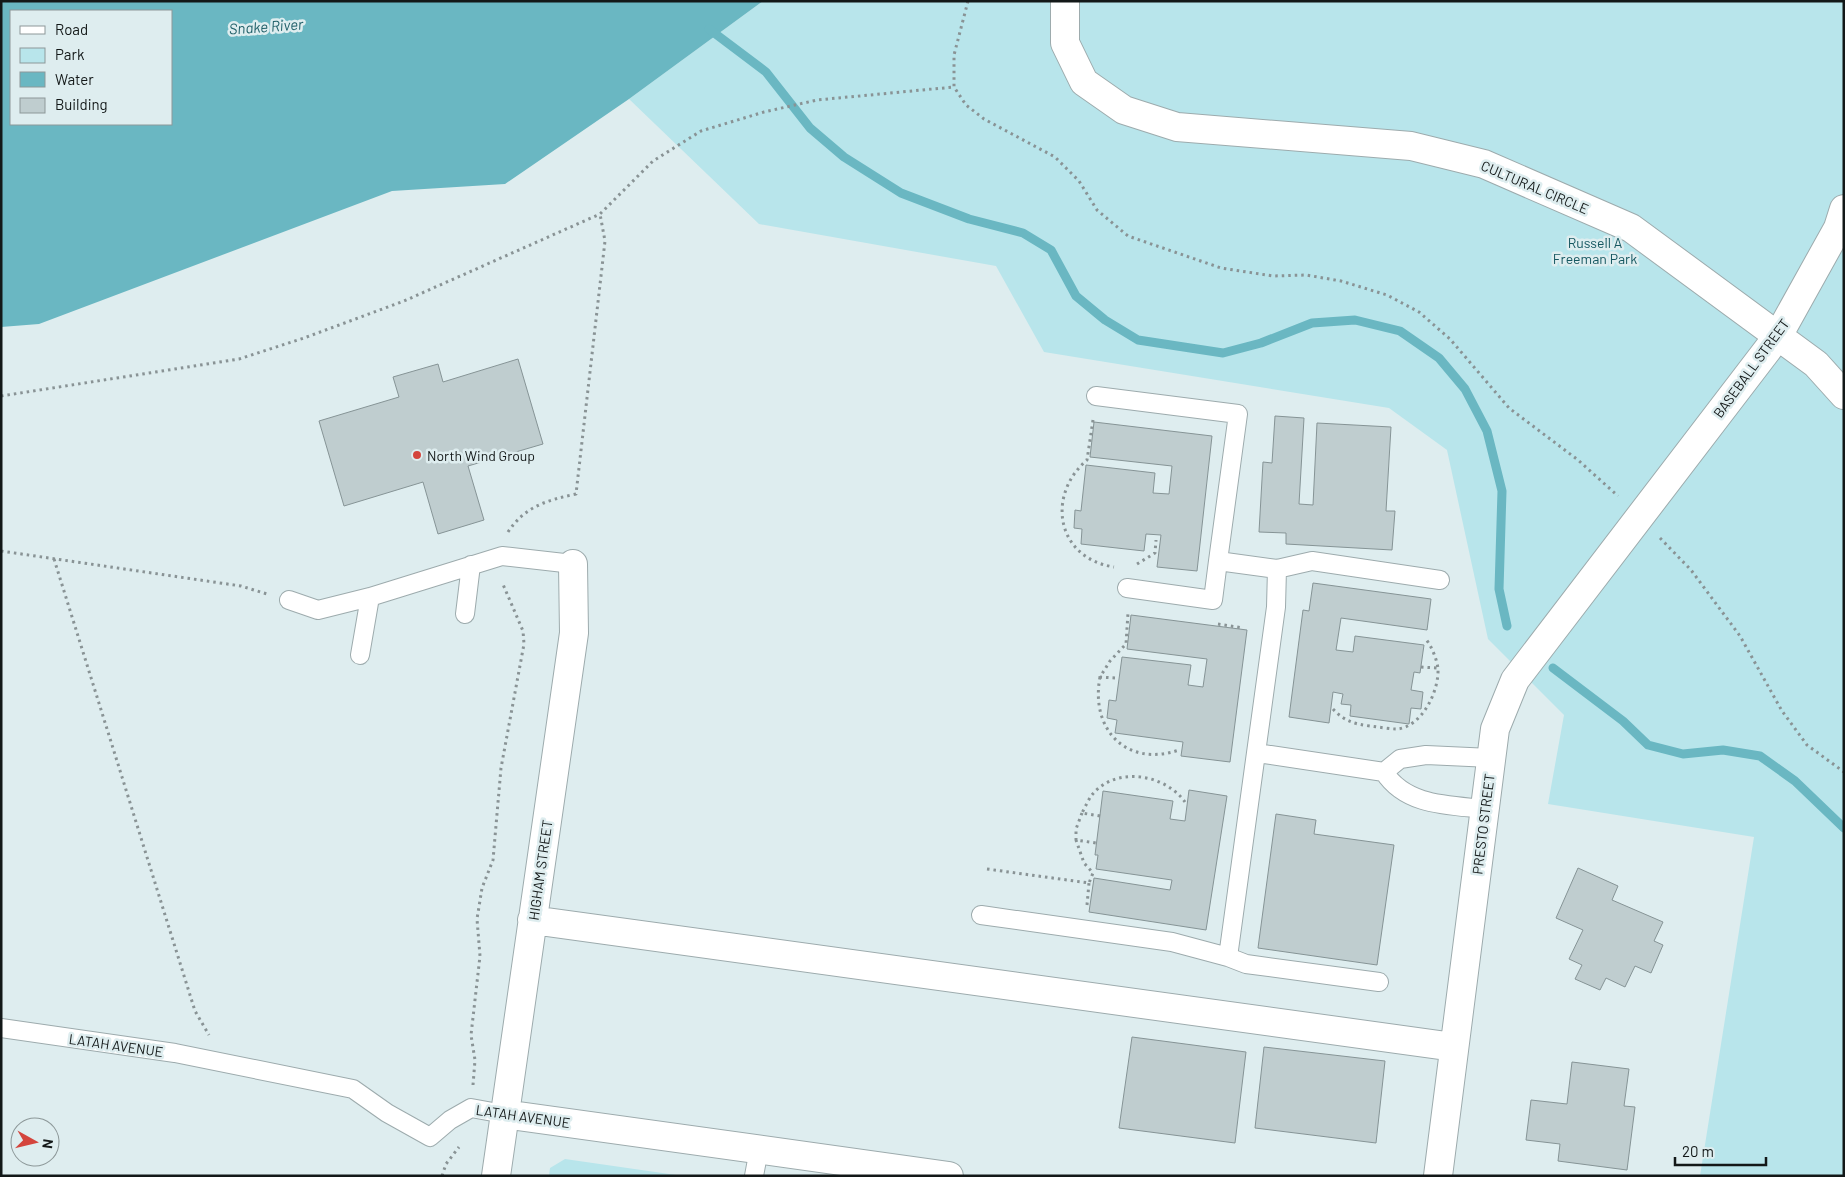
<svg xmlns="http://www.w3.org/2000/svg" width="1845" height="1177" font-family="Barlow,sans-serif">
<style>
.green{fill:#b8e5eb}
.water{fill:#6ab7c2;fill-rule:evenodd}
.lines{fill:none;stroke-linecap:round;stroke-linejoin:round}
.stream{stroke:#6ab7c2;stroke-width:9}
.building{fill:#bfcdcf;stroke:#869496}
.service-casing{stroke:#9dabad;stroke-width:20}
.minor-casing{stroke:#9dabad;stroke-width:30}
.path{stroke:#899395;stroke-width:3;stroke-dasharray:2.5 4;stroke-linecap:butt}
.service{stroke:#fff;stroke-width:18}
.minor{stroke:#fff;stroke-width:28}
.poi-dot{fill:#d4453d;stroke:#deedef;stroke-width:2}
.labels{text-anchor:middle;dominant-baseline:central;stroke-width:5;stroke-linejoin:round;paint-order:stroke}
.street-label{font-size:14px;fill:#131818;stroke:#deedef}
.park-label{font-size:14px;fill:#155760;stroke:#deedef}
.poi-label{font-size:14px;fill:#131818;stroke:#deedef;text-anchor:start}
.water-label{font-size:15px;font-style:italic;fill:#206069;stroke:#deedef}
</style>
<rect width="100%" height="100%" fill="#deedef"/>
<path class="green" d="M763,1H1844V1176H1700L1754,837L1548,804L1564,715L1488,639L1447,450L1389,408L1044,352L996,266L759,224L629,99Z
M565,1159L683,1176H549L550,1168Z"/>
<path class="water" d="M1,1H763L629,99L505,184L392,191L39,324L1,327ZM11,11H171V124H11Z"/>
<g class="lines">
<path class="stream" d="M709,29L766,72L810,128L844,157L901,193L969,219L1023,233L1051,250L1076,296L1105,320L1138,340L1223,353L1261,343L1312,323L1355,320L1400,331L1439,358L1465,389L1487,431L1502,491L1499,589L1507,626
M1553,668L1623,721L1648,745L1683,754L1723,750L1760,756L1795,781L1844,828"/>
</g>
<path class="building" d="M518,359L543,444L468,466L484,520L438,534L423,482L344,506L319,421L399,397L393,377L438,364L443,382Z
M1275,416L1304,418L1299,504L1313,505L1317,423L1391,427L1386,511H1395L1392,550L1286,544V533L1259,532L1263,462L1272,463Z
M1094,422L1212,436L1197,571L1157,567L1161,535L1146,534L1144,551L1081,544L1082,529L1074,528L1075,510L1081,511L1086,465L1155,473L1153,493L1169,494L1172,466L1090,457Z
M1313,583L1431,599L1427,630L1341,618L1336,650L1353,652L1355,636L1424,645L1420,673L1414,672L1411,690L1423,692L1421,709L1411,708L1409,724L1350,716L1351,705L1341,704L1343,694L1333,692L1329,723L1289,717L1303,610L1309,611Z
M1131,615L1247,630L1230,762L1181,756L1183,742L1115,733L1117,720L1107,718L1109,700L1116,701L1122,657L1191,665L1188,685L1203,687L1207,659L1127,649Z
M1189,790L1227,796L1206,930L1089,912L1094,878L1170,890L1172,880L1096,869L1098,855H1095L1103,791L1173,801L1170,819L1185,821Z
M1276,814L1316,820L1314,834L1394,845L1377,965L1258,948Z
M1578,868L1618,886L1612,900L1663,922L1654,941L1663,945L1651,973L1635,966L1625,987L1606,978L1600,990L1575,979L1582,965L1569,959L1583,930L1556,918Z
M1132,1037L1246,1052L1235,1143L1119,1128Z
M1264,1047L1385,1061L1376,1143L1255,1128Z
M1572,1062L1629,1069L1624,1106L1635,1107L1627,1170L1558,1161L1560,1144L1526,1140L1531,1100L1567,1104Z"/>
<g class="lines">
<g class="service-casing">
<path id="service" d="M1277,569L1312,561L1440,580
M1127,588L1213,600L1218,561
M289,600L318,610L370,597L502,556L573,564
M465,614L471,565
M360,655L370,597
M1257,753L1384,772L1400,759L1426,755L1491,758
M1384,772C1406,806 1448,805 1485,809
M981,915L1172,942L1228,957L1276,607L1277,569L1218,561L1238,414L1096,396
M1228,957L1246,964L1379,982
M1,1028L175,1053L353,1089L387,1113L430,1137L450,1120L471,1108L504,1114
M754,1176L759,1149"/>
</g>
<g class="minor-casing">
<path id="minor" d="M1065,1V43L1084,82L1124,110L1177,127L1411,146L1484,164L1631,228L1816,364L1844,395
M532,920L1454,1047
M504,1114L949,1176
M496,1176L574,633L573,564
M1438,1176L1495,729L1515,680L1778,336L1838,228L1844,209"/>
</g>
<path class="path" d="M968,1L954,55V87L966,105L984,119L1055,157L1079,181L1097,210L1128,236L1221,268L1273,276L1306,275L1341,281L1387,295L1419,312L1450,339L1509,408L1578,460L1618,496
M1,396L239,359L304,338L404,301L600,214L653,161L701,131L764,112L817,100L954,87
M1093,420L1087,460C1046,495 1056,558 1114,567
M508,532C525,506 548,500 576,494L605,241L600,214
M1660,538L1691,570L1740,636L1782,711L1807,745L1844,772
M1,551L241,586L267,594
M54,559L195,1011L209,1035
M1137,564L1155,553L1156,540
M1218,624L1243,628
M1421,667L1437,668
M1100,677C1090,729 1126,768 1179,750
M1115,678L1100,677L1110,661L1126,644L1128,613
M1333,709C1344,721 1354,724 1370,726C1379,727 1389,729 1397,729C1422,727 1439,691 1438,669C1437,659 1431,645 1425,638
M1082,813L1076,829V840L1096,843
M1100,816L1082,813C1085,807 1088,801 1091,796C1115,765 1165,774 1185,802
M987,869L1089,883L1093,873L1084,863L1076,840
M1087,905L1089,883
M473,1085L475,1060L471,1035L480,956L477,919L482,888L493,860L501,768L524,644L523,631L502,582
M442,1176L446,1164L459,1147"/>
<use href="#service" class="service"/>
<use href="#minor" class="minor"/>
</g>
<circle class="poi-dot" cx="417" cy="455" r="5"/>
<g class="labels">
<g class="street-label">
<text transform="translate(1535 187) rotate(23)">CULTURAL CIRCLE</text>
<text transform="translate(1751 368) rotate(-54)">BASEBALL STREET</text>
<text transform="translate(1483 824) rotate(-83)">PRESTO STREET</text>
<text transform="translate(540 870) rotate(-82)">HIGHAM STREET</text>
<text transform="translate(116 1045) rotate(8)">LATAH AVENUE</text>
<text transform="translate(523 1116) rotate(8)">LATAH AVENUE</text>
</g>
<g class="park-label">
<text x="1595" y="242">Russell A<tspan x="1595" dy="16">Freeman Park</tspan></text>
</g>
<g class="poi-label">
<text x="427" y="455">North Wind Group</text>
</g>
<g class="water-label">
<text transform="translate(266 26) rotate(-4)">Snake River</text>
</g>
</g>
<rect width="1845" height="1177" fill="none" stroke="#131818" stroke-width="5"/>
<rect x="10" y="10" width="162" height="115" fill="#deedef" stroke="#8d9899"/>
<rect x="20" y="26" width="25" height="8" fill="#ffffff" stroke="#8d9899"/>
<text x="55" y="35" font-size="15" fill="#131818">Road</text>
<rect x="20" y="48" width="25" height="15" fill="#b8e5eb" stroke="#8d9899"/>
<text x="55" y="60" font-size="15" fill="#131818">Park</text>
<rect x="20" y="72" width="25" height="15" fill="#6ab7c2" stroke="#8d9899"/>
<text x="55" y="85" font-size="15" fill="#131818">Water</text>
<rect x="20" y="98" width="25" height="15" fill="#bfcdcf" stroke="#8d9899"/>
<text x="55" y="110" font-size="15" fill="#131818">Building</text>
<g transform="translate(35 1142) rotate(98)"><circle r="24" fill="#deedef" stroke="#8d9899"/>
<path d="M0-4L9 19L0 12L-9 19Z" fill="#d4453d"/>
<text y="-8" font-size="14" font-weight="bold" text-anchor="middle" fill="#131818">N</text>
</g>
<path d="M1675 1157v8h91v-8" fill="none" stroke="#131818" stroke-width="2.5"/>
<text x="1682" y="1157" font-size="15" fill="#131818" stroke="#deedef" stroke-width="4" paint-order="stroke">20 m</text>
</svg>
